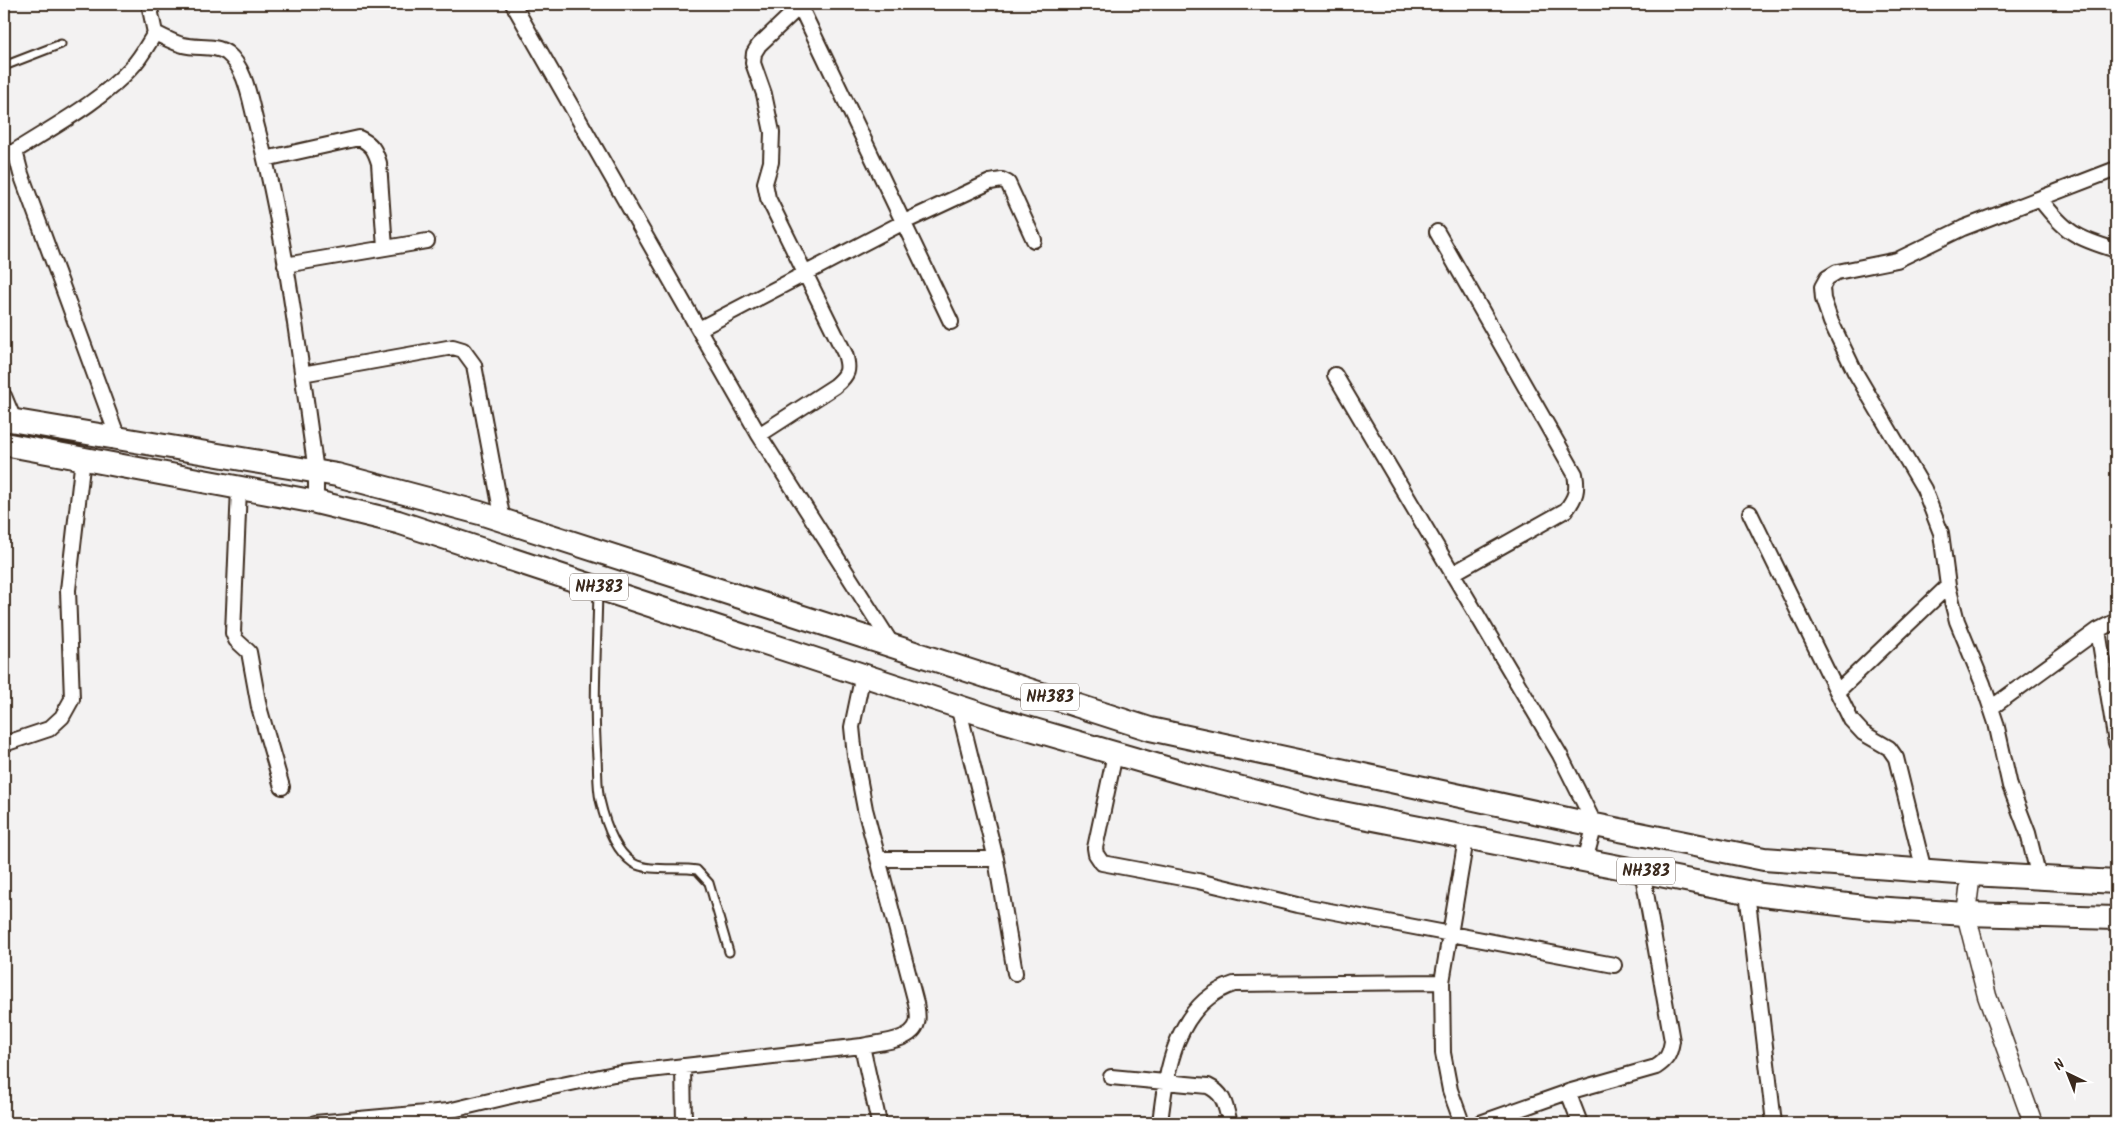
<svg xmlns="http://www.w3.org/2000/svg" width="2120" height="1127" font-family="Kalam,sans-serif">
<style>
.lines{fill:none;stroke-linecap:round;stroke-linejoin:round}
.service-casing{stroke:#3b2a1e;stroke-width:11}
.minor-casing{stroke:#3b2a1e;stroke-width:18}
.tertiary-casing{stroke:#3b2a1e;stroke-width:21}
.trunk-casing{stroke:#3b2a1e;stroke-width:26}
.service{stroke:#fff;stroke-width:7}
.minor{stroke:#fff;stroke-width:14}
.tertiary{stroke:#fff;stroke-width:18}
.trunk{stroke:#fff;stroke-width:22}
.labels{text-anchor:middle;dominant-baseline:central;stroke-width:4;stroke-linejoin:round;paint-order:stroke}
.shield{fill:#fff;stroke:#766a62;stroke-width:1}
.shield-label{font-size:16px;font-weight:bold;fill:#3b2a1e}
</style>
<rect width="100%" height="100%" fill="#f3f2f2"/>
<filter id="ink" filterUnits="userSpaceOnUse"><feTurbulence type="fractalNoise" baseFrequency=".02" numOctaves="2"/><feDisplacementMap in="SourceGraphic" scale="10" xChannelSelector="R" yChannelSelector="G"/><feConvolveMatrix kernelMatrix="1 2 1 2 8 2 1 2 1" color-interpolation-filters="sRGB"/></filter>
<g filter="url(#ink)">
<g class="lines">
<g class="service-casing">
<path id="service" d="M4,66L61,44
M598,591C597,646 593,703 597,758C598,772 597,787 600,800C605,822 614,850 633,863C647,872 680,867 697,870L709,883L729,952"/>
</g>
<g class="minor-casing">
<path id="minor" d="M513,4L759,435L893,646
M799,4L951,322
M155,33C164,37 174,43 183,45C197,49 215,44 227,53C246,68 250,101 256,123C286,236 299,355 316,471V502
M15,151L21,174L118,438
M4,156L15,151C54,126 100,102 131,68C141,58 148,44 155,33L149,4
M265,159L359,138C372,144 375,150 379,163L385,248
M2040,199C2066,233 2076,238 2116,250
M1437,232L1575,474C1578,490 1576,497 1566,510L1452,574
M285,265L427,241
M699,329L902,223L990,182L1002,180L1008,183L1034,240
M302,374L453,347L463,350L474,365L503,521
M1335,375L1560,755L1595,825L1585,860
M4,396L14,420
M759,435L835,386C848,375 850,370 845,354L768,198L765,183L771,162L772,132L764,94L753,63L754,53L759,45L800,6
M239,488L233,633L236,640L249,652L259,707L282,787
M1750,513L1851,720L1863,733L1889,748L1896,758L1924,871
M2098,630L2116,743
M863,674L852,727L855,756L865,809L916,1003C917,1009 919,1017 917,1023C912,1042 878,1042 862,1046L879,1123
M1838,691L1948,586
M958,706L996,859L1015,973
M1991,708L2098,630L2116,621
M4,744L49,729L62,717L72,699L68,590L83,458
M1115,754L1095,848L1096,854L1102,863L1198,881L1298,905L1614,965
M879,859H996
M2039,878L2028,833L2010,786L1996,723L1983,684L1957,621L1948,586L1941,533L1924,489L1855,372L1831,322L1823,299L1822,287L1827,278L1837,272L1897,260L1963,228L2116,169
M1747,892L1774,1123
M683,1066L684,1123
M1111,1077L1208,1086C1225,1094 1225,1106 1230,1123
M1568,1092L1580,1123
M315,1123L448,1111L519,1094L614,1074L862,1046
M1160,1123C1166,1071 1176,1003 1234,984L1442,982
M1462,1123L1450,1090L1443,1053L1442,982L1466,839
M1480,1123L1568,1092L1656,1067C1667,1060 1670,1054 1672,1041L1642,870"/>
</g>
<g class="tertiary-casing">
<path id="tertiary" d="M1971,874L1966,914L1987,996L2033,1123"/>
</g>
<g class="trunk-casing">
<path id="trunk" d="M4,419L337,475L480,513L1150,729L1595,825L1764,859L1971,874L2116,882
M4,444L316,502L398,522L996,719L1183,773L1327,810L1762,895L1873,908L1966,914L2116,918"/>
</g>
<use href="#service" class="service"/>
<use href="#minor" class="minor"/>
<use href="#tertiary" class="tertiary"/>
<use href="#trunk" class="trunk"/>
</g>
</g>
<g class="labels">
<g class="shield">
<rect x="570" y="573.5" width="58" height="27" rx="4"/>
<rect x="1021" y="683.5" width="58" height="27" rx="4"/>
<rect x="1617" y="857.5" width="58" height="27" rx="4"/>
</g>
<g class="shield-label">
<text x="599" y="587">NH383</text>
<text x="1050" y="697">NH383</text>
<text x="1646" y="871">NH383</text>
</g>
</g>
<rect width="2120" height="1127" fill="none" stroke="#fff" stroke-width="20"/>
<rect x="10" y="10" width="2100" height="1107" fill="none" stroke="#3b2a1e" stroke-width="2" filter="url(#ink)"/>
<g transform="translate(2068 1074) rotate(317)" stroke="#ffffff" stroke-width="4" paint-order="stroke">
<path d="M0-4L9 19L0 12L-9 19Z" fill="#3b2a1e"/>
<text y="-8" font-size="14" font-weight="bold" text-anchor="middle" fill="#3b2a1e">N</text>
</g>
</svg>
